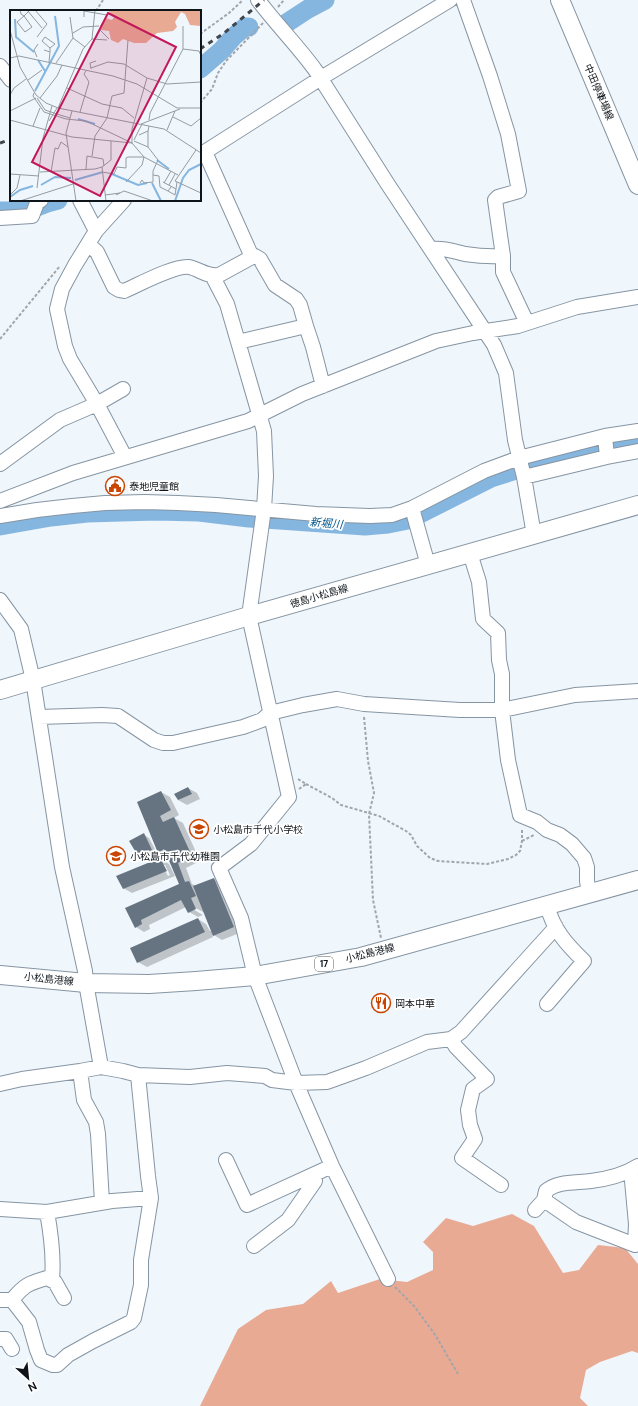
<svg xmlns="http://www.w3.org/2000/svg" width="638" height="1406" font-family="'DM Sans','Noto Sans JP',sans-serif">
<style>
.forest{fill:#e9aa94}
.shadow{fill:#0003;fill-rule:evenodd}
.lines{fill:none;stroke-linecap:round;stroke-linejoin:round}
.river{stroke:#85b6e0;stroke-width:19}
.building{fill:#667482}
.minor-casing{stroke:#8695a3;stroke-width:16}
.major-casing{stroke:#8695a3;stroke-width:20}
.path{stroke:#a0a6ac;stroke-width:2;stroke-dasharray:3 2;stroke-linecap:butt}
.minor{stroke:#fff;stroke-width:14}
.major{stroke:#fff;stroke-width:18}
.rail{stroke:#40464c;stroke-width:3;stroke-dasharray:5 5;stroke-linecap:butt}
.labels{text-anchor:middle;dominant-baseline:central;stroke-width:3.5;stroke-linejoin:round;paint-order:stroke}
.shield{fill:#fff;stroke:#565a5e;stroke-width:1}
.shield-label{font-size:9px;font-weight:bold;fill:#0e1419}
.street-label{font-size:10px;fill:#0e1419;stroke:#fff}
.poi-label{font-size:10px;fill:#0e1419;stroke:#fff;text-anchor:start}
.water-label{font-size:11px;font-style:italic;fill:#05578c;stroke:#fff}
.inset-river{fill:none;stroke:#85b6e0;stroke-width:2}
.inset-road{fill:none;stroke:#959ca1;stroke-width:1}
.view{fill:#c2185b;fill-opacity:0.15;stroke:#c2185b;stroke-width:2}
.inset-edge{fill:none;stroke:#0e1419;stroke-width:2}
</style>
<rect width="100%" height="100%" fill="#eff6fc"/>
<path class="forest" d="M512,1214L534,1226L563,1273L579,1270L598,1245L625,1248L638,1264V1353L632,1351L600,1362L586,1370L580,1398L588,1406H200L238,1329L266,1310L303,1304L331,1281L338,1293L380,1279L407,1282L433,1270V1252L423,1242L446,1218L473,1226Z"/>
<path class="shadow" d="M188,788L197,793L200,799L187,805L178,800Z
M161,792L170,797L179,815L174,818L183,823L200,861L186,868L192,884L196,886L214,879L223,884L242,932L222,940L212,934L213,937L147,967L138,962L198,919L206,924L210,931H212L205,913L192,906L191,908L203,915L198,917L189,912L186,907L149,925L150,929L144,932L136,927L127,908L181,884L168,857L159,852L138,803Z
M144,835L149,838L157,853L144,859L139,856L131,841Z
M160,859L169,864L175,876L132,893L123,888ZM162,865H165L170,875L168,876Z"/>
<g class="lines">
<path class="river" d="M285,24L308,9L325,0
M200,69L222,50L233,37L245,27H249
M0,211H26L47,203L58,200
M0,526L51,517L87,513L156,511L199,512L249,518L365,526L388,524L408,520L491,478L573,452L638,441"/>
</g>
<path class="building" d="M188,787L192,794L178,800L174,794Z
M161,791L171,810L160,816L163,822L174,817L192,856L178,863L185,882L189,881L196,896L191,898L196,909L188,913L181,900L141,920L142,924L135,928L125,908L179,884L164,849L158,853L137,802Z
M144,833L152,850L138,856L129,841Z
M160,858L167,871L123,889L116,876Z
M214,878L234,927L213,936L193,886Z
M198,918L205,932L137,963L130,948Z"/>
<g class="lines">
<g class="minor-casing">
<path id="minor" d="M258,0C276,24 298,46 316,71L387,183L494,345L506,373L515,440L524,477
M0,66L11,80
M200,155L321,78L450,0
M80,200L96,231
M124,200L96,231L75,265L62,289L57,309L65,346L70,359L97,404L125,457
M0,218L32,216L37,203L41,200
M88,244L97,252L114,287L119,290L124,291C138,285 175,265 189,267C199,269 207,277 219,275L252,257L205,152
M431,249C446,248 452,251 465,254C478,256 490,257 503,256L495,200L498,197L519,191L508,134L490,76L463,0
M503,256V272L527,323
M252,257L255,256L260,259L275,285L296,299L300,305L306,326
M214,276V279L227,304L264,431L266,476L264,509L249,616L289,797L251,844L219,868L241,918L255,976L296,1083L332,1166L388,1279
M238,342L306,326L313,347L323,386
M607,457L638,451
M0,464L60,420L97,404L123,389
M0,501L73,473L248,421L302,394L436,341L473,333L518,326L577,307L638,297
M412,508L428,565
M0,516L37,510L72,506L105,503L145,502L178,503L216,505L316,514L370,516L392,515L412,508L484,471L519,458L605,436L638,431
M534,535L524,477L607,457L605,436
M470,553L479,582L483,619L498,633L499,660L502,674V710L508,760L520,815L537,822L547,830L560,835L572,844L584,858L587,867V881L589,893
M0,600L21,629L33,680L62,867L85,971L86,983L101,1067
M39,717L102,715L118,716L154,740L163,743H173L243,727L262,720L270,713L303,705L337,699L364,704L460,710H502L575,695L638,691
M547,1004L584,961C566,944 553,929 547,905
M451,1039L456,1047L487,1079L473,1089L468,1110L470,1125L475,1139L462,1158L501,1185
M80,1071L84,1100L96,1122L98,1134L102,1202
M0,1084L22,1079L80,1071L101,1067L123,1071L138,1075L190,1077L227,1073L265,1076L272,1080L296,1083L327,1082L366,1068L427,1042L451,1039L461,1032L556,927
M226,1160L247,1205L332,1166
M544,1200L546,1191C557,1181 576,1183 591,1181C607,1179 624,1175 638,1166
M0,1209L47,1212L112,1201L151,1198
M535,1210L544,1200L576,1222L635,1245L636,1224L631,1170
M47,1212C51,1234 54,1257 52,1279
M254,1246L288,1220L315,1181V1174
M0,1300H12L29,1322L37,1350L41,1360L53,1365H57L68,1355L93,1341L131,1322L134,1318L141,1285V1260L151,1198L148,1176L138,1075
M12,1300C24,1285 29,1283 47,1278L55,1282L64,1298
M0,1339H6L12,1349"/>
</g>
<g class="major-casing">
<path id="major" d="M560,0L638,185
M0,690L249,616L638,505
M0,975L86,983L149,984L196,981L255,976L361,957L638,880"/>
</g>
<path class="path" d="M278,7L284,0
M96,11L103,0
M200,34L229,13L243,0
M200,103L212,89L218,73L226,61L263,23
M0,339L60,266
M364,717L368,761L374,793L369,814L373,900L381,938
M298,779L306,784L299,789
M306,784L332,798L341,805L379,816L406,831L411,835L417,846L430,858L438,861L487,864L508,859L516,855L520,851L522,841V829
M522,841L534,835
M395,1287L414,1306L434,1333L458,1374"/>
<use href="#minor" class="minor"/>
<use href="#major" class="major"/>
<path class="rail" d="M200,49L223,34L264,0
M0,143L11,139"/>
</g>
<defs>
<g id="civic-ring" transform="scale(1)"><circle r="9.5" fill="#fff" stroke="#ca4402" stroke-width="1.5"/><path d="M-.6-6.5H3V-4.5H.6V-3L4-1V1h2V6H-6V1h2V-1L-.6-3ZM-1.2 2.5V6h2.4V2.5Z" fill="#ca4402"/></g>
<g id="school-ring" transform="scale(1)"><circle r="9.5" fill="#fff" stroke="#ca4402" stroke-width="1.5"/><path d="M0-5L7-2L0 1L-7-2ZM-4 1L0 2.5L4 1V4Q0 6-4 4Z" fill="#ca4402"/></g>
<g id="restaurant-ring" transform="scale(1)"><circle r="9.5" fill="#fff" stroke="#ca4402" stroke-width="1.5"/><path d="M-5-6h1v4h1v-4h1v4h1v-4h1v5L-1.5 .5V6h-2V.5L-5-1ZM5-6V6H3V1.5H1.5Q1.5-4 5-6Z" fill="#ca4402"/></g>
</defs>
<g fill-rule="evenodd">
<use href="#civic-ring" x="115" y="486"/>
<use href="#school-ring" x="199" y="829"/>
<use href="#school-ring" x="116" y="856"/>
<use href="#restaurant-ring" x="381" y="1003"/>
</g>
<g class="labels">
<rect class="shield" x="315" y="957" width="18" height="14" rx="3"/>
<g class="shield-label">
<text x="324" y="964">17</text>
</g>
<g class="street-label">
<text transform="translate(599 92) rotate(67)">中田停車場線</text>
<text transform="translate(319 596) rotate(-16)">徳島小松島線</text>
<text transform="translate(370 953) rotate(-14)">小松島港線</text>
<text transform="translate(49 979) rotate(6)">小松島港線</text>
</g>
<g class="poi-label">
<text x="129" y="486">泰地児童館</text>
<text x="213" y="829">小松島市千代小学校</text>
<text x="130" y="856">小松島市千代幼稚園</text>
<text x="395" y="1003">岡本中華</text>
</g>
<g class="water-label">
<text transform="translate(326 523) rotate(5)">新堀川</text>
</g>
</g>
<g transform="translate(10 10)">
<rect width="191" height="191" fill="#eff6fc"/>
<path d="M98,0H191V16L180,15L175,4L171,2L165,12L167,17L163,21L147,23L136,33H124L113,29L108,33L101,30L99,21L91,20L90,16L95,8L102,10L104,7Z" fill="#e9aa94"/>
<path class="inset-river" d="M5,9L6,27L24,42M28,50L35,61M25,81L49,36L45,6M68,109L85,114M147,150L159,159M102,164L128,175L137,173M65,170L93,162M142,173L151,191M31,175L45,167L61,168M0,187L10,180L23,176M165,191L173,168L179,160L191,154"/>
<path class="inset-road" d="M10,0L11,4L14,6L22,17L15,22L7,12L14,6L20,0M17,0L32,18M25,0L37,14L27,27M74,7V1L97,5M0,20L10,57L26,85L36,93L48,98L154,119L191,143M63,23L73,17L89,16M63,28L75,37M86,28L90,20L99,29M82,29L97,30M173,39L189,41L191,46M34,40L40,42L39,52M40,42V38L32,31L35,27L45,34L40,38M27,47L24,40L28,34M0,48L9,46L103,66L127,74L167,98H191M46,53L63,28L60,7M81,58L98,52L114,54L137,68L157,74L191,72M81,59L80,53L86,51M18,70L32,60M57,78L92,94L112,98L124,108M24,83L23,86L34,102L56,109L76,111L122,133V119L137,68M0,85L4,78L16,69M27,88L35,100L50,105M30,88L47,66L52,55M48,98L73,39L82,29L85,0M0,101L26,88M70,102L79,72L74,64L76,61M50,105L60,108L62,101M163,107L181,116L191,108M60,108L56,123L66,191M0,110L62,127L122,133L134,147L168,165M139,110L140,103L173,39V16M39,111L47,98M131,114L170,99M23,116L30,98M157,120L165,101M129,125L138,121L139,116M124,130L132,114M124,131L138,137M186,140L165,171L191,183M82,146L85,126L97,108L102,86L114,83L118,30M92,157L96,191M76,159L77,146L93,149L94,156M30,162L85,159L92,157L101,150V131M41,162L45,138L48,139L51,132L58,137M92,162L104,164L107,157L116,158V148L118,147H134L132,155L116,172M0,164L29,166M143,165L149,166L150,177L158,181M153,172L166,179L167,172M130,173L132,170L134,173L143,172V161L148,150L138,137V121M154,173L161,161M159,175L165,164M161,177L158,181L165,185L166,179M27,178L33,128L42,96M0,185L7,178L10,165M95,185L110,183M106,185L114,181L143,191M10,191L63,174"/>
<path class="view" d="M98,3L166,37L90,186L22,152Z"/>
<rect width="191" height="191" class="inset-edge"/>
</g>
<g transform="translate(28 1378) rotate(153)" stroke="#ffffff" stroke-width="3" paint-order="stroke">
<path d="M0-3L7 15L0 10L-7 15Z" fill="#0e1419"/>
<text y="-6" font-size="11" font-weight="bold" text-anchor="middle" fill="#0e1419">N</text>
</g>
</svg>
